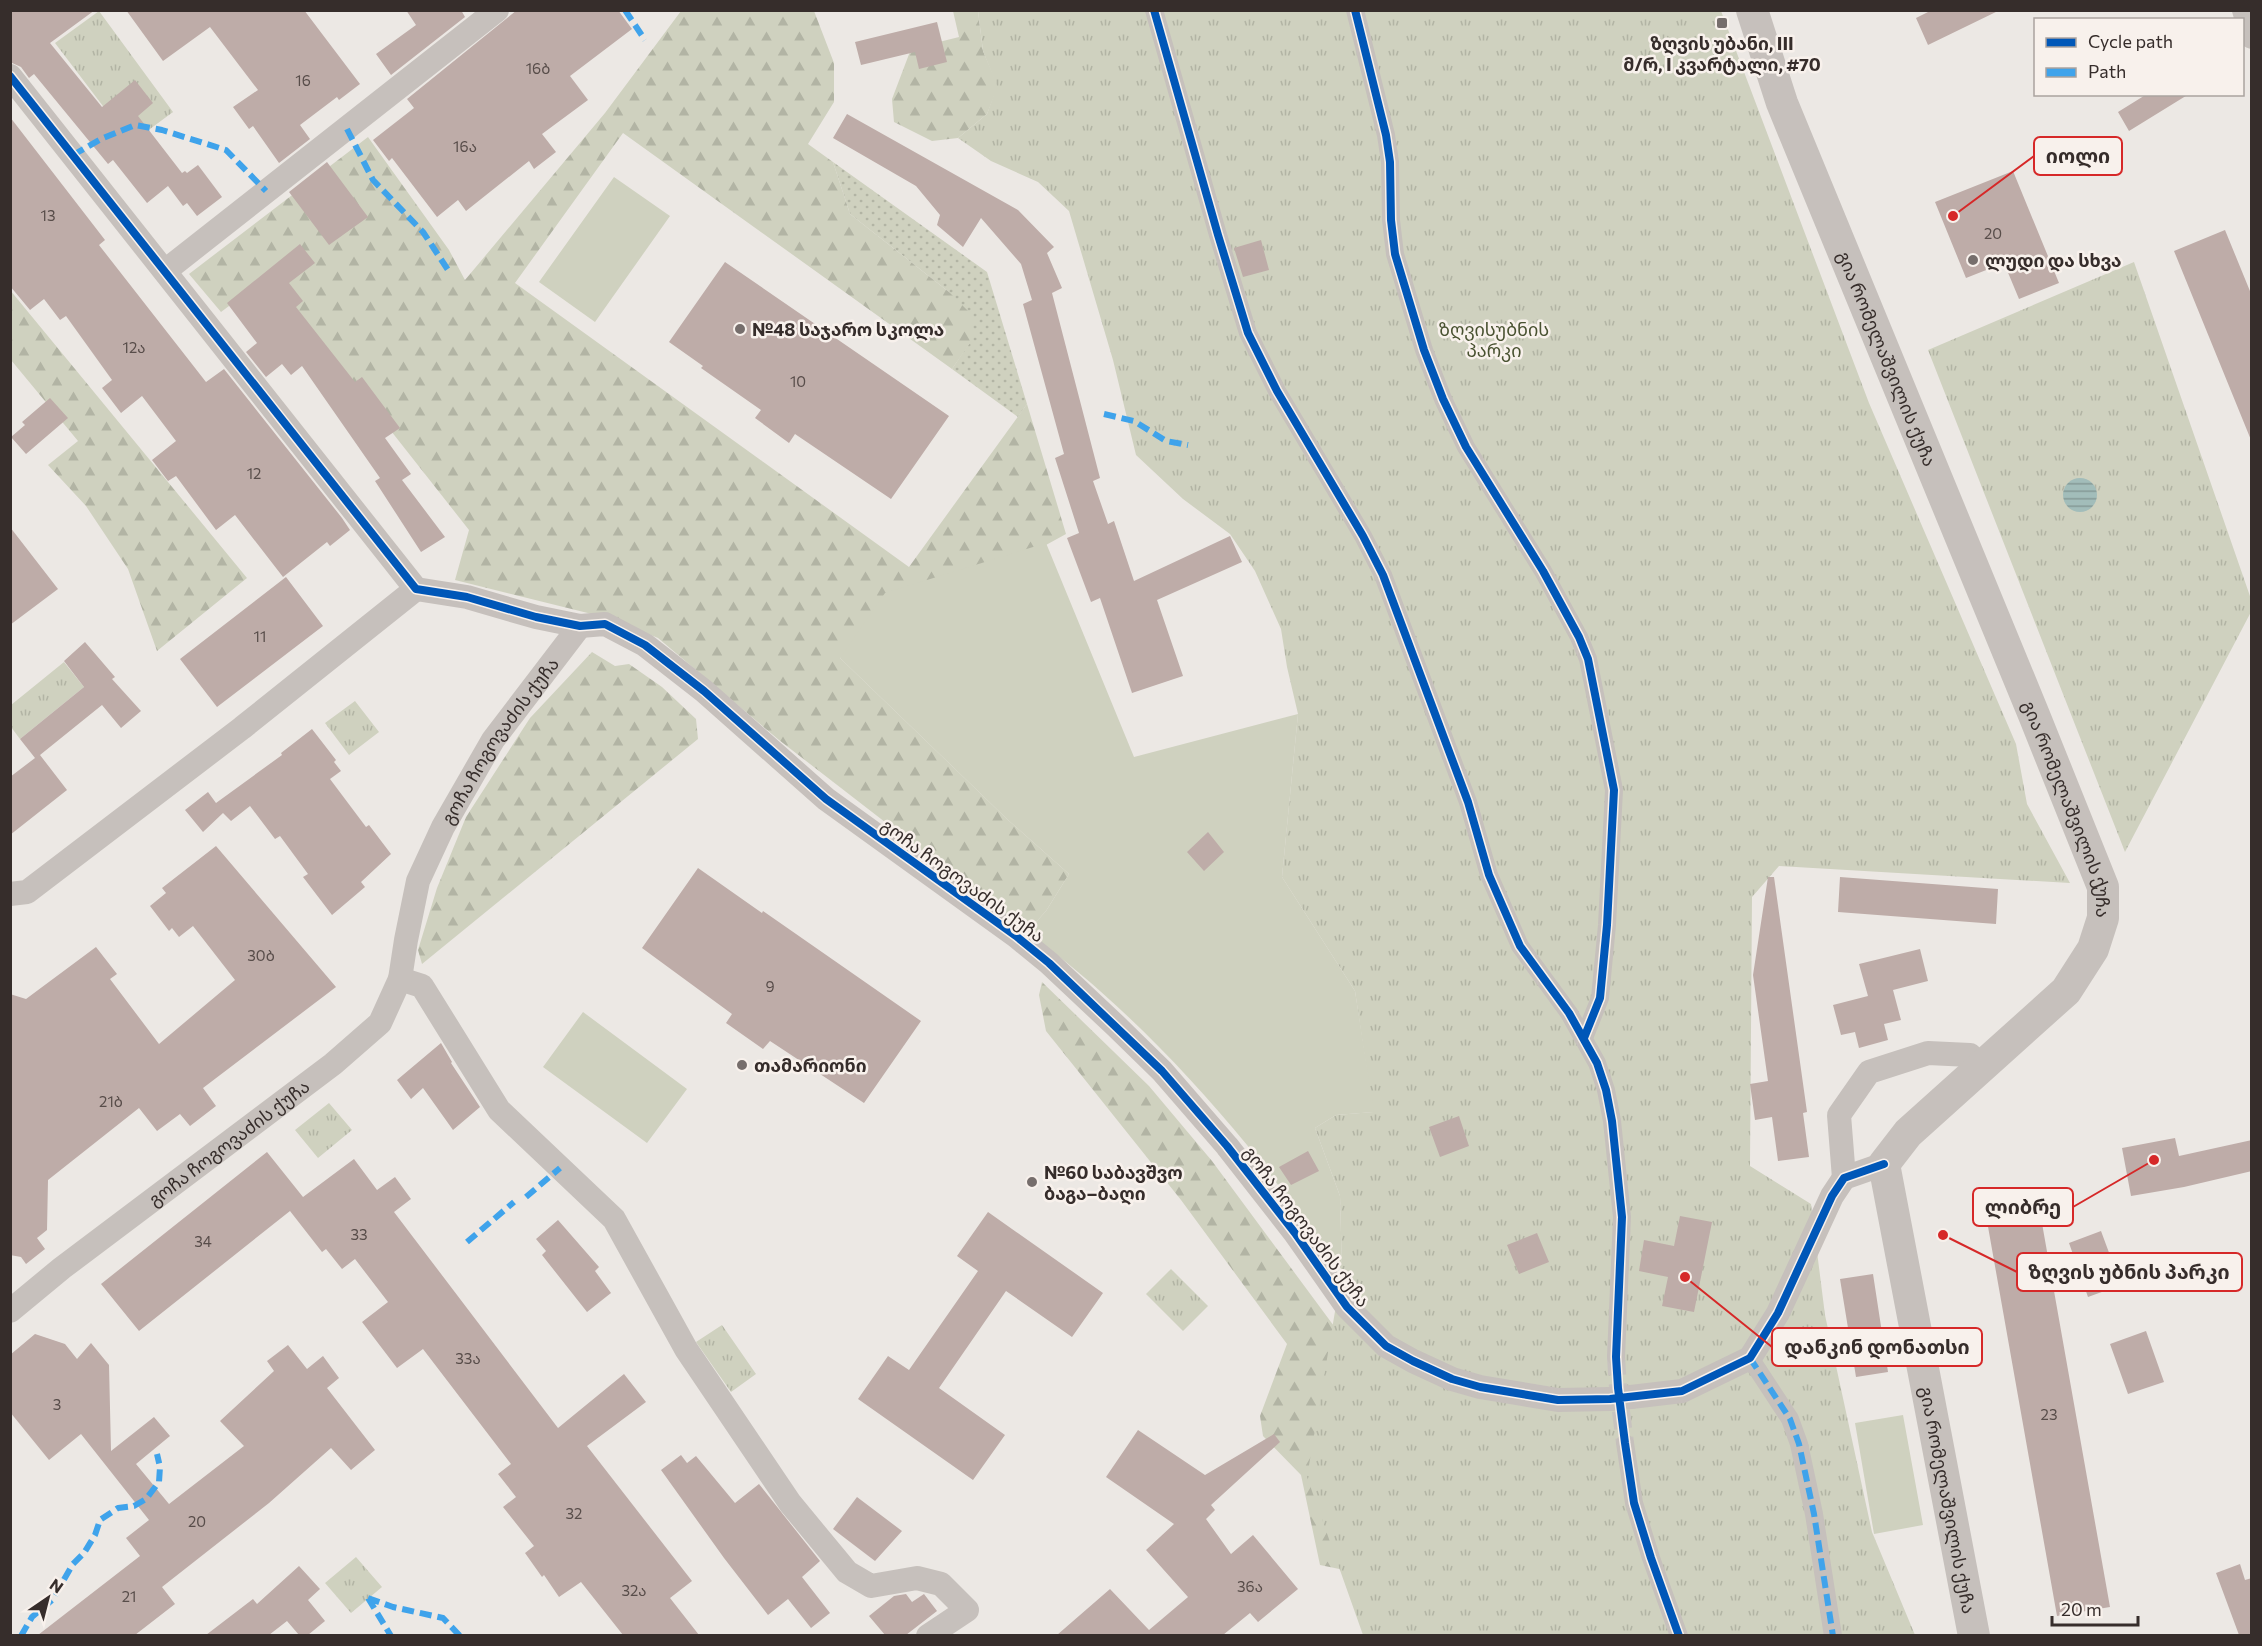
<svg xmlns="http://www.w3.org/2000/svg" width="2262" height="1646" font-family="Commissioner,'Noto Sans Georgian',sans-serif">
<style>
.grass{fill:url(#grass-dots)}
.forest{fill:url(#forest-firs)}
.park{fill:url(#park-tufts)}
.garden{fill:#cfd1bf}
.water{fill:url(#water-rules)}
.building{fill:#beaca8}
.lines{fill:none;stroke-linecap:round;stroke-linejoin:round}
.pedestrian-tunnel{stroke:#c8c3bf;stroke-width:18;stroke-dasharray:18 9;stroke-linecap:butt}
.pedestrian{stroke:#c6c0bc;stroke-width:18}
.minor{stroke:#c6c0bc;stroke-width:24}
.tertiary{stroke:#c6c0bc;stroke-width:32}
.minor-bridge{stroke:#c6c0bc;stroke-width:24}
.quiet{stroke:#3fa3eb;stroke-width:6;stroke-dasharray:12 6;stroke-linecap:butt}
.cycleway-casing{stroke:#f8f1ec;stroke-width:11}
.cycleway{stroke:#0057b8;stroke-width:8}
.poi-dot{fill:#766e6c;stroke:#f8f1ec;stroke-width:2}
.labels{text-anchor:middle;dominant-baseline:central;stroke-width:5;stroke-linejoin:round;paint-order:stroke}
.number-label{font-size:15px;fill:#584d4a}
.poi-label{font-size:18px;font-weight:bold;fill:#362d2b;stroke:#f8f1ec;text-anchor:start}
.park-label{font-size:18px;fill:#495231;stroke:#f8f1ec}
.street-label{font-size:18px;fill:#362d2b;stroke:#f8f1ec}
.leader{fill:none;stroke:#d62828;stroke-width:2}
.callout-dot{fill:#d62828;stroke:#f8f1ec;stroke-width:2}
.callout{fill:#f8f1ec;stroke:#d62828;stroke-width:2}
.callout-label{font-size:20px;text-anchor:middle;font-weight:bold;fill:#362d2b}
</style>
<defs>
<pattern id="grass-dots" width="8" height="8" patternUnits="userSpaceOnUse" patternTransform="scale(1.5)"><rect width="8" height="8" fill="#cfd1bf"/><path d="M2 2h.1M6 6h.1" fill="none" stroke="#b2b4a4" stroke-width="1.8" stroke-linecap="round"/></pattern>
<pattern id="forest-firs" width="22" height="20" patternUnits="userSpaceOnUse" patternTransform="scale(1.5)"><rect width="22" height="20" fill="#cfd1bf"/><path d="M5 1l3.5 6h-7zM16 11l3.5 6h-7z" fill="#b2b4a4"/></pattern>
<pattern id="park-tufts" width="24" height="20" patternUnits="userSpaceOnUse" patternTransform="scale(1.5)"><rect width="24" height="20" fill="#cfd1bf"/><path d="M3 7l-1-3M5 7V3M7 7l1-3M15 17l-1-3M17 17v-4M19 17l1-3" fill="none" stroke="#b2b4a4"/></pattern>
<pattern id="water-rules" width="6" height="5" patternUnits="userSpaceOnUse" patternTransform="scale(1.5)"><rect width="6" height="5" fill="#a2bdba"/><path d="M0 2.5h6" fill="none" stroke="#859a97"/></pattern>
</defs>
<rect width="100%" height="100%" fill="#ece8e4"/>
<path class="grass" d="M833,162L987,272L1027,404L1018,417L952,369L974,336L949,292L850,214Z"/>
<path class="forest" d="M681,11H814L834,63V102L808,144L833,162L850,214L949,292L969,312L975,336L952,369L623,133L515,283L909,567L1027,404L1066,534L840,658L1008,820L1069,874L1046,911L1027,932L779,740L658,638L612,619L455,580L469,530L269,276L221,312L189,274L368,137L449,250L465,280L605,113Z
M953,11H978L983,51L998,86L987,114L958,138L932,141L894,122L892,99L911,49L959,37Z
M10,290L247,578L157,651L128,569L86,506L48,465L78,441L11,360Z
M592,652L615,666L629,664L662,687L696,719L698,739L422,964L418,950L437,888L466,817L530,718Z
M1042,982L1149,1086L1212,1161L1362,1364L1373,1576L1320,1565L1301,1475L1263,1436L1260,1416L1287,1344L1181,1200L1046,1031L1039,995Z"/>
<path class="park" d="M99,11L173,112L131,143L55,43Z
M978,11H1721L1869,403L2016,744L2027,804L2070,883L1779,866L1752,897L1750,1166L1811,1204L1825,1315L1872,1532L1915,1635H1363L1307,1477L1342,1270L1340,1196L1315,1128L1336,1115L1373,1112L1355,991L1282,877L1298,714L1287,667L1281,629L1255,571L1230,534L1183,499L1136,455L1113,360L1069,211L1038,182L991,161L958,138L987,114L997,86L983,51Z
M2134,262L2251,599L2252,610L2125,852L1928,350Z
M64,662L84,687L20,739L11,727V705Z
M355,701L379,732L349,755L325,723Z
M329,1103L352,1130L318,1158L295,1130Z
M1171,1269L1208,1306L1183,1331L1146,1294Z
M722,1325L756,1374L731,1392L696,1342Z
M356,1557L382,1587L351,1613L325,1583Z"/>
<path class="garden" d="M614,177L670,216L595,322L539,282Z
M1046,543L1134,757L1298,714L1282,877L1355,991L1374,1112L1336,1115L1315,1128L1340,1196L1342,1270C1310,1228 1280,1186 1247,1145C1183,1067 1109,992 1027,932L1046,911L1069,874L1008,820L840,658L885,593Z
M583,1012L687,1089L647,1143L543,1067Z
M1903,1415L1923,1525L1874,1534L1855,1423Z"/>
<path class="water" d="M2063 495a17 17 0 1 1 34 0a17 17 0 1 1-34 0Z"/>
<path class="building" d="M10,10H95L50,43L102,107L135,80L153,103L138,116L182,173L185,171L187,173L198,165L222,197L197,216L187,203L183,206L168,186L147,203L113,160L108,164L34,74L29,78L21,67L10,62Z
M126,10H304L360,84L339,100L337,97L300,125L310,139L279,163L253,126L249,129L233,107L258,90L210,27L163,61Z
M406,10H461L465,17L391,75L376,54L416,25Z
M517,10H618L632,29L570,76L588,100L542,134L556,152L534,169L529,161L466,211L458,200L437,217L392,158L389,161L373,140L414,108L407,99Z
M1932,10H2000L1928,45L1916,18Z
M937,22L947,62L919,69L915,52L861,65L855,42Z
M2147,94H2189L2129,131L2118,112Z
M847,114L1018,210L1054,247L1047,253L1062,288L1052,293L1100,478L1093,481L1108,524L1114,521L1134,581L1230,536L1242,562L1157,600L1183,676L1132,693L1100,598L1091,602L1067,538L1079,533L1055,458L1064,454L1023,304L1032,300L1021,264L981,218L963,247L937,225L940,215L916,186L833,138Z
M10,117L105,240L99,245L206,382L224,369L342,518L350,530L330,546L327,542L283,577L235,515L216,530L176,476L168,481L152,460L176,441L142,396L121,413L102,388L112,380L66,316L60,320L44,299L30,310L10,286Z
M327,162L368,217L329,245L289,192Z
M2013,171L2059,283L2019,299L2004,263L1966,278L1935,202Z
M2225,230L2252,296L2251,440L2174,251Z
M1261,240L1269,270L1243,277L1234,248Z
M300,244L315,263L289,283L303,301L296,307L355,382L362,377L400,428L385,438L411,474L402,480L445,537L421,552L375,481L380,478L302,366L291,375L282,364L266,377L246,352L257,343L227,303Z
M725,262L949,416L891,499L795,434L789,443L755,418L761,410L701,368L703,366L669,342Z
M50,398L68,418L26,454L11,437L25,425L22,422Z
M10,527L58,589L10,625Z
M286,577L323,626L217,707L180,659Z
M85,642L115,677L112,679L141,711L121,728L102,705L40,755L67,790L10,835V777L35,758L20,739L84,687L64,661Z
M312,729L336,760L334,762L341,771L330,779L366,827L369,825L391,854L361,882L365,887L332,915L303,877L308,874L280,836L275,839L250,806L231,821L223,813L203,832L185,810L208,792L216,803L282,755L281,753Z
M1208,832L1224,852L1204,871L1187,852Z
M216,846L336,987L203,1088L216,1106L190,1126L180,1114L157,1131L139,1108L48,1180L47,1230L37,1238L45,1249L26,1264L21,1257L10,1255V994L26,999L96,947L117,974L110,979L159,1044L235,980L193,926L179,937L172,928L169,931L150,906L166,893L162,888Z
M698,868L762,913L763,911L921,1021L864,1103L770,1041L763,1049L726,1023L732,1014L642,948Z
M1768,877H1774L1807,1112L1803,1113L1809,1157L1778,1161L1772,1117L1755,1120L1750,1084L1768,1081L1753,975Z
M1840,877L1998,889L1996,924L1838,912Z
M1920,949L1928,981L1893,990L1901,1020L1884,1024L1888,1040L1859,1048L1855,1032L1841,1035L1833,1005L1868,996L1859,964Z
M441,1043L452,1062L451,1063L480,1107L453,1130L423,1088L411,1099L397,1080Z
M1459,1116L1469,1146L1440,1157L1429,1127Z
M2175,1138L2179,1156L2252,1140V1171L2184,1187L2131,1196L2122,1148Z
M1308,1151L1319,1171L1291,1185L1279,1167Z
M267,1152L303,1197L354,1159L377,1190L395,1177L411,1199L394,1212L558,1428L624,1374L646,1402L587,1446L692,1581L670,1598L699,1635H623L581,1582L559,1597L544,1575L542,1577L525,1553L534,1546L503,1507L516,1497L498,1474L511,1464L423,1349L397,1368L362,1322L388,1302L355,1259L342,1269L326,1249L322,1252L290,1211L139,1331L101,1284Z
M988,1212L1103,1293L1072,1337L1006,1291L939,1388L1005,1435L973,1480L858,1399L888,1356L909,1370L978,1271L957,1256Z
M2040,1212L2110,1607L2057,1616L1987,1221Z
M1680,1216L1712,1222L1694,1312L1662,1306L1668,1277L1639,1271L1644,1240L1674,1246Z
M558,1220L599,1267L595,1271L611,1293L587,1312L542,1255L546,1251L536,1239Z
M2101,1231L2121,1285L2088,1297L2069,1243Z
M1537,1233L1549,1262L1519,1274L1507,1245Z
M1873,1274L1888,1372L1856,1377L1840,1279Z
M2146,1331L2164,1382L2128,1394L2110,1344Z
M35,1334L65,1344L77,1359L91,1343L109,1365L111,1451L154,1417L170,1436L136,1464L169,1504L244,1446L220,1421L274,1371L267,1361L288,1345L307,1369L323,1356L339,1378L327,1388L375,1450L351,1470L331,1448L269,1503L162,1587L175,1604L135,1635H38L140,1556L126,1538L149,1520L81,1434L49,1460L10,1412V1355Z
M1138,1430L1205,1475L1274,1434L1280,1442L1211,1505L1215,1510L1206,1519L1231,1554L1253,1535L1298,1589L1258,1622L1250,1613L1223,1635H1057L1110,1589L1149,1630L1188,1597L1146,1550L1174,1524L1106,1477Z
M681,1455L687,1463L696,1456L735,1503L759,1484L820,1561L802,1577L830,1613L811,1628L788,1599L768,1615L724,1558L661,1470Z
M857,1497L902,1531L875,1561L833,1529Z
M2240,1564L2245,1580L2252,1578V1635H2239L2216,1573Z
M299,1566L320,1589L308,1600L325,1621L308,1635H299L287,1621L269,1635H206L253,1599L257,1604Z
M906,1594L912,1602L924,1594L937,1611L906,1635H885L869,1616L894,1596Z"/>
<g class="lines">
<path class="pedestrian-tunnel" d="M1616,1357L1618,1388L1625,1443"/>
<path class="pedestrian" d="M1154,10L1218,235L1248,333L1277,391L1363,536L1383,575L1468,802L1489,875L1520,946L1569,1013L1597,1063L1606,1090L1612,1121L1622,1217L1616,1357
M1355,10L1386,135L1390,162L1391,220L1395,254L1424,350L1443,399L1466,447L1543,571L1579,637L1588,659L1614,790L1607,925L1600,998L1584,1038
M1750,1358L1790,1419L1799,1444L1814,1514L1833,1636
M1625,1443L1634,1503L1651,1558L1679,1636"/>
<g class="minor">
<path d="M2244,10L2252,37"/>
<path d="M10,76L416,589L467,597L536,617L580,626L605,624L645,645L704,691L826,799L1016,936L1049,963L1116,1026L1162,1071L1227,1146L1295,1233L1347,1307L1386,1346L1413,1361L1452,1379L1480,1387L1558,1400L1610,1399"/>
<path d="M165,271L497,10"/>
<path d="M10,894L27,892L242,728L416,589"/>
<path d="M400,979L422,986L499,1110L614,1219L686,1349L790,1503L847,1572L871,1586L917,1578L941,1584L967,1610L928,1636"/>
<path d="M1844,1178L1839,1115L1869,1072L1928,1053L1970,1055L1978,1072"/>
<path id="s1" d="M10,1311L62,1268L333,1064L380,1023L400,979L406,940L418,881L443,827L493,740L580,626"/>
<path d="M1631,1397L1682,1391L1750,1358L1778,1313L1832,1196L1844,1178L1884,1164"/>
</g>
<path class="tertiary" id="s2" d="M1752,10L1782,103L2034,715L2103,887V918L2093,949L2066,991L1908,1133L1884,1164L1974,1636"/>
<path class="minor-bridge" d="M1610,1399L1631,1397"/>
<path class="quiet" d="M625,10L645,40
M347,129L373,180L423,232L450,273
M73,155L101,139L135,125L162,130L226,150L266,191
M1104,414L1134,421L1166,441L1188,445
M526,1197L560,1168
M467,1242L514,1202
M1750,1358L1790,1419L1799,1444L1814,1514L1833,1636
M368,1598L393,1607L443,1618L460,1636
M368,1598L391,1636
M21,1636L32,1617L52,1600L73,1564L84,1553L95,1535L100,1520L118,1508L134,1506L146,1499L159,1482L160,1467L157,1454"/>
<g class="cycleway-casing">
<path id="cycleway" d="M1154,10L1218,235L1248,333L1277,391L1363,536L1383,575L1468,802L1489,875L1520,946L1569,1013L1597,1063L1606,1090L1612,1121L1622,1217L1616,1357L1618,1388L1625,1443L1634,1503L1651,1558L1679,1636
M1355,10L1386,135L1390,162L1391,220L1395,254L1424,350L1443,399L1466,447L1543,571L1579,637L1588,659L1614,790L1607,925L1600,998L1584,1038
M10,76L416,589L467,597L536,617L580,626L605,624L645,645L704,691L826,799L1016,936L1049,963L1162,1071L1227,1146L1295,1233L1347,1307L1386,1346L1413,1361L1452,1379L1480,1387L1558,1400L1610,1399L1682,1391L1750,1358L1778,1313L1832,1196L1844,1178L1884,1164"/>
</g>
<use href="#cycleway" class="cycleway"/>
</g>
<g class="poi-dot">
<rect x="1716" y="17" width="12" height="12" rx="3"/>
<circle cx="1973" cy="260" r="6"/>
<circle cx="740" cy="329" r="6"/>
<circle cx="742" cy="1065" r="6"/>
<circle cx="1032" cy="1182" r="6"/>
</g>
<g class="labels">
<g class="number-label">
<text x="538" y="68">16ბ</text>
<text x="303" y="80">16</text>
<text x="465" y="146">16ა</text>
<text x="48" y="215">13</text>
<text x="1993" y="233">20</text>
<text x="134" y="347">12ა</text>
<text x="798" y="381">10</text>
<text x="254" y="473">12</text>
<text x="260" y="636">11</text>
<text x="261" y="955">30ბ</text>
<text x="770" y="986">9</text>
<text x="111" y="1101">21ბ</text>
<text x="359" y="1234">33</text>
<text x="203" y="1241">34</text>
<text x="468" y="1358">33ა</text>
<text x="57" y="1404">3</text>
<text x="2049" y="1414">23</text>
<text x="574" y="1513">32</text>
<text x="197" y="1521">20</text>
<text x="1250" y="1586">36ა</text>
<text x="634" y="1590">32ა</text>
<text x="129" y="1596">21</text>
</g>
<g class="poi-label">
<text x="1722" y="43" text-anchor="middle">ზღვის უბანი, III<tspan x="1722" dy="21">მ/რ, I კვარტალი, #70</tspan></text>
<text x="1985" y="260">ლუდი და სხვა</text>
<text x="752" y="329">№48 საჯარო სკოლა</text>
<text x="754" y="1065">თამარიონი</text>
<text x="1044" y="1172">№60 საბავშვო<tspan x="1044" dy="21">ბაგა–ბაღი</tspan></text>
</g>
<g class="park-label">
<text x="1494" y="329">ზღვისუბნის<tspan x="1494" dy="21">პარკი</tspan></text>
</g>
<g class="street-label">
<text stroke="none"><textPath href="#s2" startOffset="374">გია რომელაშვილის ქუჩა</textPath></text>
<text stroke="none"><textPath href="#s1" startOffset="780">გოჩა ჩოგოვაძის ქუჩა</textPath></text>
<text stroke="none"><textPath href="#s2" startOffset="860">გია რომელაშვილის ქუჩა</textPath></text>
<text transform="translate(963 880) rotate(36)">გოჩა ჩოგოვაძის ქუჩა</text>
<text stroke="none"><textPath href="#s1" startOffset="276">გოჩა ჩოგოვაძის ქუჩა</textPath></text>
<text transform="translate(1307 1226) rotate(53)">გოჩა ჩოგოვაძის ქუჩა</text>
<text stroke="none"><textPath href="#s2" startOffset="1652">გია რომელაშვილის ქუჩა</textPath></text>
</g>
</g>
<path class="leader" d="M1953 216L2034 156M2154 1160L2073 1207M1943 1235L2017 1272M1685 1277L1772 1347"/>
<g class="callout-dot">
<circle cx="1953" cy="216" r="6"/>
<circle cx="2154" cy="1160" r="6"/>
<circle cx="1943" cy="1235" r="6"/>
<circle cx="1685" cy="1277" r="6"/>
</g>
<g class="callout">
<rect x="2034" y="137" width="88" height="38" rx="6"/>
<rect x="1973" y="1188" width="100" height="38" rx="6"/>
<rect x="2017" y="1253" width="225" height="38" rx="6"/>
<rect x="1772" y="1328" width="210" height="38" rx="6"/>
</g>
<g class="callout-label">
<text x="2078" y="163">იოლი</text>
<text x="2023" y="1214">ლიბრე</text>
<text x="2129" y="1279">ზღვის უბნის პარკი</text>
<text x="1877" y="1354">დანკინ დონათსი</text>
</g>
<rect width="2262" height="1646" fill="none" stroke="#362d2b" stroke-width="24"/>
<rect x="2034" y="18" width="210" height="78" fill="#f8f1ec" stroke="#aaa39f" stroke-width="1.5"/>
<rect x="2046" y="38" width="30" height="9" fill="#0057b8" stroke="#aaa39f" stroke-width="1.5"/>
<text x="2088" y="48" font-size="18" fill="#362d2b">Cycle path</text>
<rect x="2046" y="68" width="30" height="9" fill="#3fa3eb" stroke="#aaa39f" stroke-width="1.5"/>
<text x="2088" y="78" font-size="18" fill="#362d2b">Path</text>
<g transform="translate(48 1598) rotate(35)" stroke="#f8f1ec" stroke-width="4.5" paint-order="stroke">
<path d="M0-4.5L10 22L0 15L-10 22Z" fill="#362d2b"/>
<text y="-9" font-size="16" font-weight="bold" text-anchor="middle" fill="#362d2b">N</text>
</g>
<path d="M2052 1616v9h86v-9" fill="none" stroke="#362d2b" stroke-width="3"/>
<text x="2061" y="1616" font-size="18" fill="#362d2b" stroke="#f8f1ec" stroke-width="4.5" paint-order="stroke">20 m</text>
</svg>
